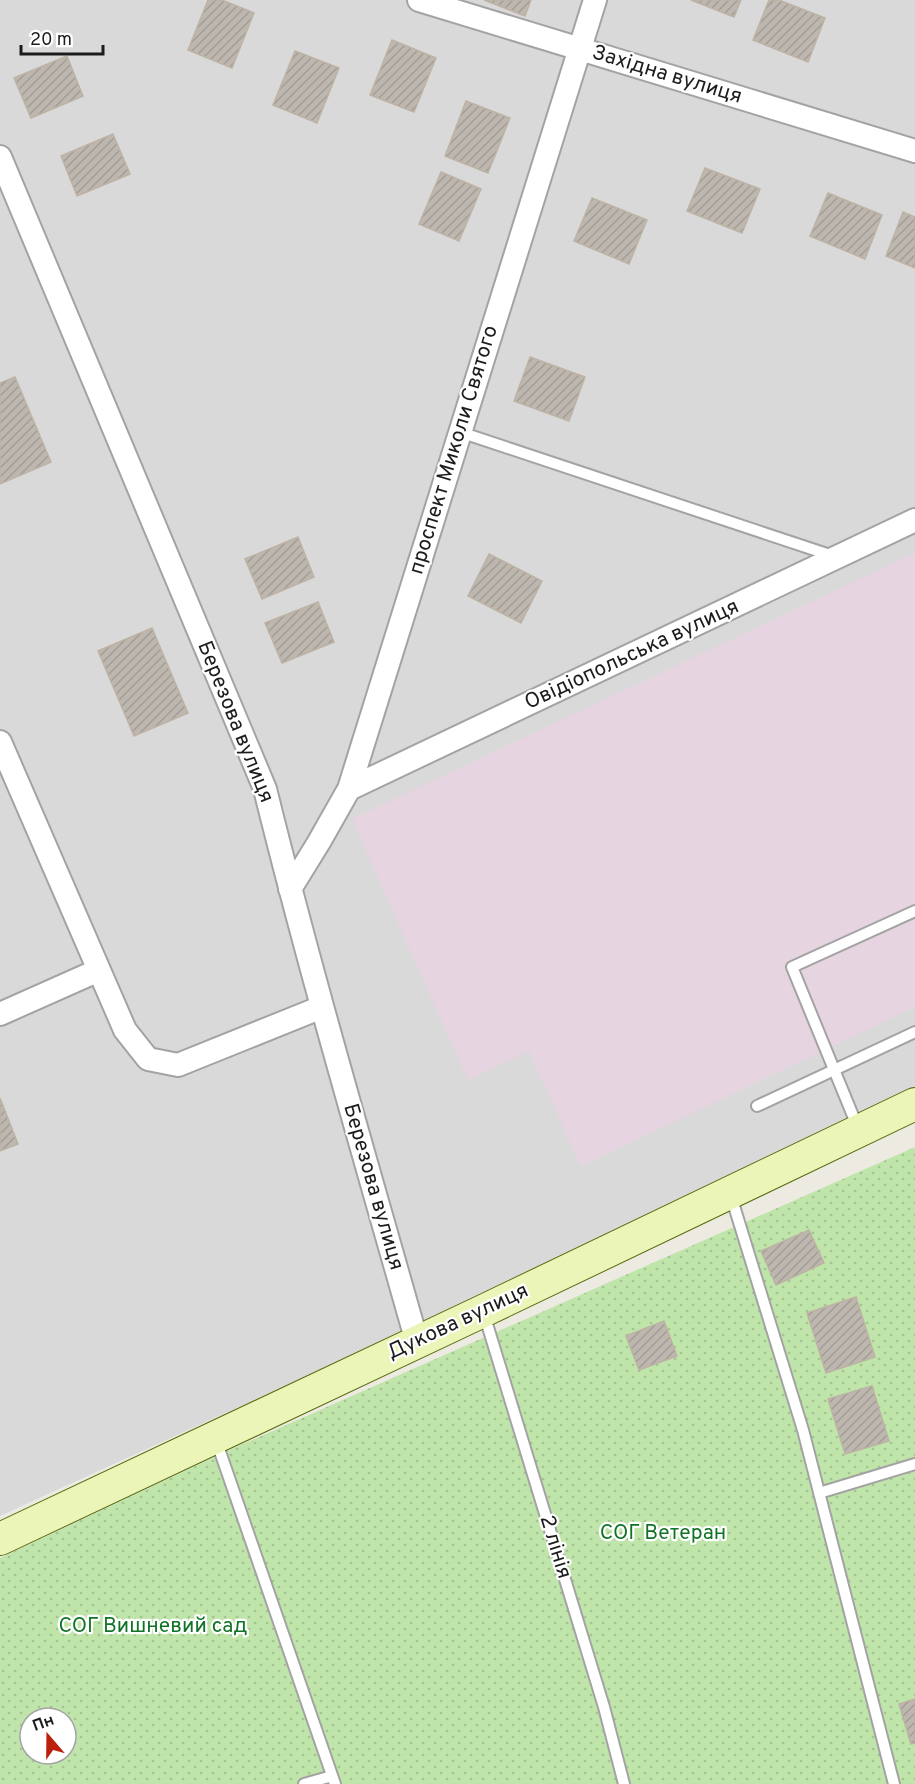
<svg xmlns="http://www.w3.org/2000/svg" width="915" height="1784" font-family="Overpass,sans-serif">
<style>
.residential{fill:#dad9d9}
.industrial{fill:#e6d4e0}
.grass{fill:url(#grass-dots);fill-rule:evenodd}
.building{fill:url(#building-hatch);stroke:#bdb3a5;stroke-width:1.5}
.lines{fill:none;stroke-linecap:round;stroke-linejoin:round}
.lane-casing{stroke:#a3a3a3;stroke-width:14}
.street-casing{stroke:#a3a3a3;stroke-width:26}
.secondary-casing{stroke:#566b0b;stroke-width:34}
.lane{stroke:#fff;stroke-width:10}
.street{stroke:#fff;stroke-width:22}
.secondary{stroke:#ebf5b8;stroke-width:32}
.labels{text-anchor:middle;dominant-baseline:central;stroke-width:4.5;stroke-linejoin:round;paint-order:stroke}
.street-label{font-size:21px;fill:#1c1c1c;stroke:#fff}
.park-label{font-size:21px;fill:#117325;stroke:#fff}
</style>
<defs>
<pattern id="grass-dots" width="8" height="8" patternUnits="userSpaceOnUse" patternTransform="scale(1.5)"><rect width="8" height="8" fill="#c0e5aa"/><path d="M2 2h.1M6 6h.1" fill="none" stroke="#a4c492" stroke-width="1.8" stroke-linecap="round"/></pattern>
<pattern id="building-hatch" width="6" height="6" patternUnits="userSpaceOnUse" patternTransform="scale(1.5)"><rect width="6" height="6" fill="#bdb7af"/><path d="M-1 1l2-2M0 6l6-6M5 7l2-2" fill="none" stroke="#a29d96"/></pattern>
</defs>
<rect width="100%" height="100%" fill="#edeae2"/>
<path class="residential" d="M0,0H915V1088L422,1323L0,1516Z"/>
<path class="industrial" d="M915,553V1007L581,1166L529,1051L468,1080L352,819Z"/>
<path class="grass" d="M915,1147V1784H0V1558L234,1448ZM30,1718H66V1754H30Z"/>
<path class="building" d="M208,0H222L254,13L232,68L188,50Z
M484,0H531L525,16Z
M691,0H741L734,17Z
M769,0H779L825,18L808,62L753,40Z
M392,40L436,58L414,112L370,95Z
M295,51L339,68L317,123L273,105Z
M67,56L83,96L31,118L14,78Z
M466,101L510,118L488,173L445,156Z
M113,134L130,174L77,196L61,156Z
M705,168L760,189L742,233L687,211Z
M441,172L481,189L459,241L419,224Z
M828,193L882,215L865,259L810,236Z
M592,198L647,220L629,264L574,241Z
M903,212L915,217V268L886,256Z
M530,357L585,377L569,421L514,401Z
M15,377L51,462L0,484V383Z
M298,537L314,577L262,599L245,559Z
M489,554L542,581L521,623L468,596Z
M318,602L334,642L282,663L265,623Z
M152,628L188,713L134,736L98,651Z
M0,1098L18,1144L0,1151Z
M809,1230L824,1263L776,1285L761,1251Z
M856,1297L875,1357L826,1373L807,1313Z
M664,1321L677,1356L639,1370L626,1336Z
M872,1386L889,1441L845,1454L828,1399Z
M915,1699V1743L911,1744L899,1704Z"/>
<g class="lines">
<g class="lane-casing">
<path id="lane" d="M460,432L833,556
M757,1106L915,1032
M858,1128L792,967L915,911
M731,1196L803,1430L894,1784
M484,1314L604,1707L624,1784
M216,1440L335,1784
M819,1493L915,1464
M304,1784L332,1776"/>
</g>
<g class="street-casing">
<path id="street" d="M419,0L915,151
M0,157L265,789C311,975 365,1158 417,1342
M0,742L125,1030L148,1059L178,1065L322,1007
M349,789L915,520
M290,889L319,842L349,789L595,0
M0,1014L99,970"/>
</g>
<g class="secondary-casing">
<path id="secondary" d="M0,1539L483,1311L915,1104"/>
</g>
<use href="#lane" class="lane"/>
<use href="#street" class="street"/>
<use href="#secondary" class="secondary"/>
</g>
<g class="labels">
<g class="street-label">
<text transform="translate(667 75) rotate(17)">Західна вулиця</text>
<text transform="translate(454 450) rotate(-73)">проспект Миколи Святого</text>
<text transform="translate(632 655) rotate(-25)">Овідіопольська вулиця</text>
<text transform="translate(235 722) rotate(68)">Березова вулиця</text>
<text transform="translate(373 1187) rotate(74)">Березова вулиця</text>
<text transform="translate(458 1322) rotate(-25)">Дукова вулиця</text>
<text transform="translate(555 1547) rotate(73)">2 лінія</text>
</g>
<g class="park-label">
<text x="663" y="1533">СОГ Ветеран</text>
<text x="153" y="1626">СОГ Вишневий сад</text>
</g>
</g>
<g transform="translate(48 1736) rotate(340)"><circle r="28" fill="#ffffff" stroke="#a4a4a4" stroke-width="1.5"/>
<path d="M0-4.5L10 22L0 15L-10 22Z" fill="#bc200c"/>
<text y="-9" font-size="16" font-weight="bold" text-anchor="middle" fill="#1c1c1c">Пн</text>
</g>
<path d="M21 45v9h82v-9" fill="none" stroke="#1c1c1c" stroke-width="3"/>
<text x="30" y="45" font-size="18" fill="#1c1c1c" stroke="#ffffff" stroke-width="4.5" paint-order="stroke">20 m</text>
</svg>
